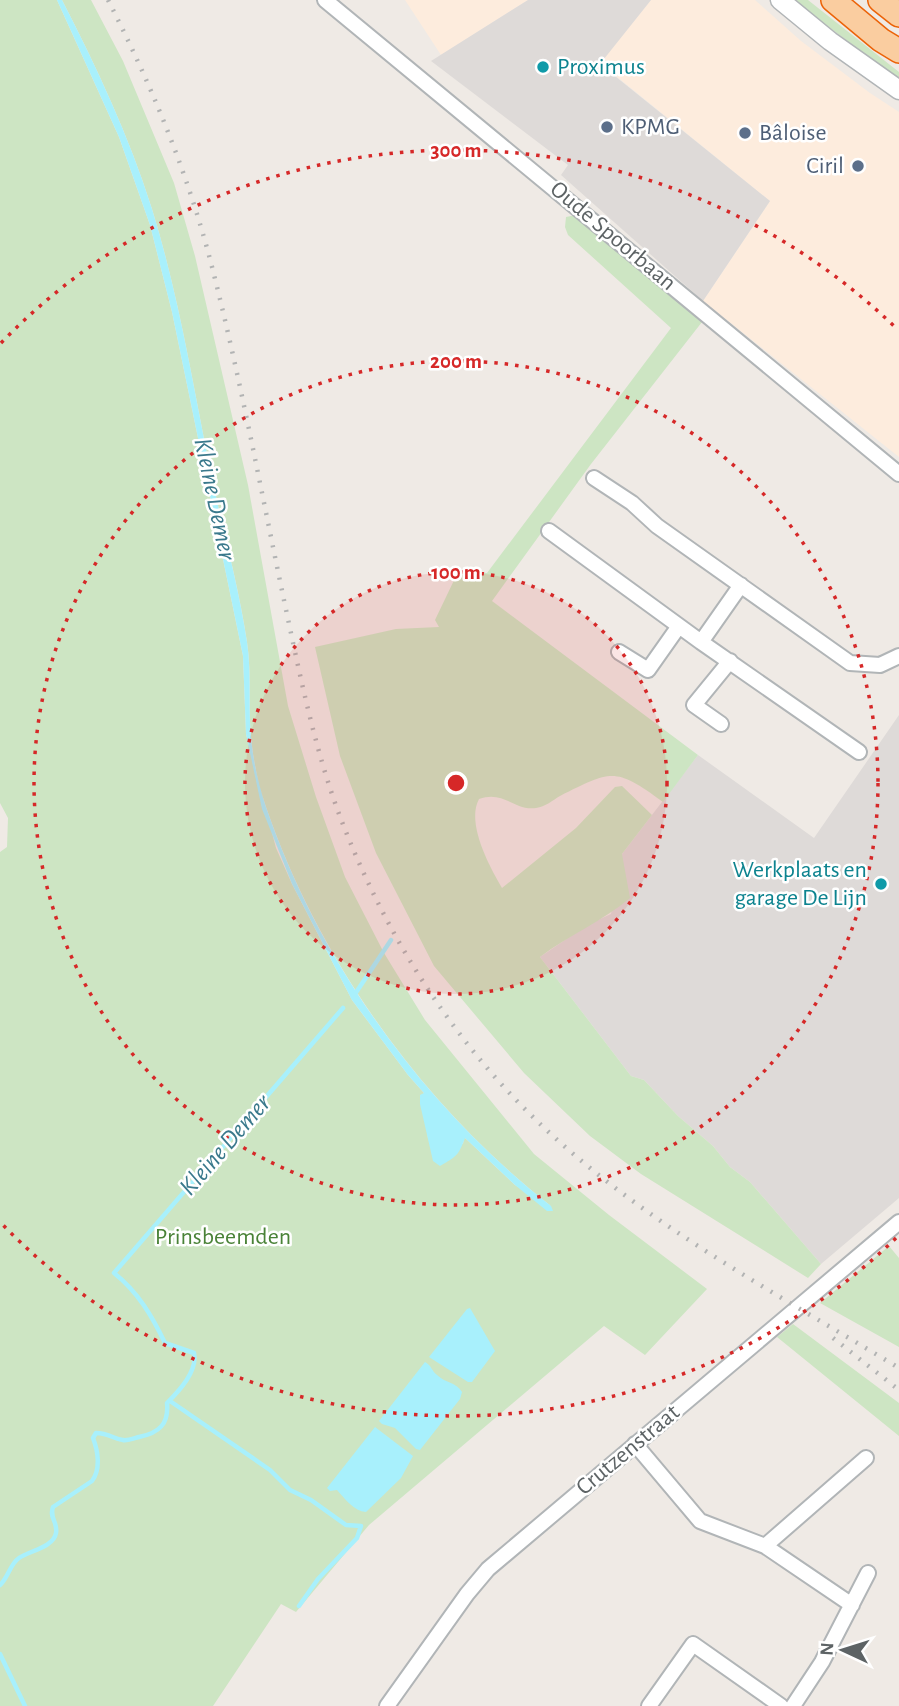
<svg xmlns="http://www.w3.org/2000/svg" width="899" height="1706" font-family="'Alegreya Sans',sans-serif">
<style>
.commercial{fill:#fdecdd}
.industrial{fill:#dedad8}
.green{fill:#cde5c3}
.water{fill:#a8f0fc}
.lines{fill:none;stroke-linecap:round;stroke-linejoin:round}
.stream{stroke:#a8f0fc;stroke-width:4.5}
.minor-casing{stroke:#b1b5b7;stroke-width:18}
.tertiary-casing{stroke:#b1b5b7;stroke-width:21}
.trunk-casing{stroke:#ec6308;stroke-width:26}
.minor{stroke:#fff;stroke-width:14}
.tertiary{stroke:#fff;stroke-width:18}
.trunk{stroke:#facda0;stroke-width:23}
.rail{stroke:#b2b3b3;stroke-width:4.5;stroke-dasharray:2 9;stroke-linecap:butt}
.ring{fill:none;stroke:#d62828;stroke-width:3.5;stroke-dasharray:3.5 7}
.culture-dot{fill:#0f9aa8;stroke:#fff;stroke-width:2.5}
.service-dot{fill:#5c6f8a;stroke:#fff;stroke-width:2.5}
.labels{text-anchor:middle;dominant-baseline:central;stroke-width:5;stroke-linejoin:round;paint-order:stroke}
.culture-label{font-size:24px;fill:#0d838f;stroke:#fff;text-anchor:start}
.service-label{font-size:24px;fill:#4e5e75;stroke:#fff;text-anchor:start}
.street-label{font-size:24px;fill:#5d6365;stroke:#fff}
.park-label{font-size:24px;fill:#498237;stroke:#fff}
.water-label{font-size:26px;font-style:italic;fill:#3a798c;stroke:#fff}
.centre{fill:#d62828;stroke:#fff;stroke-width:3.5}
.ring-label{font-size:21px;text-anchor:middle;font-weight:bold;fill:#d62828;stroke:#fff;stroke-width:5;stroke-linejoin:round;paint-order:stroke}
</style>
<rect width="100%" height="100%" fill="#efeae5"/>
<path class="commercial" d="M405,0H528L441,55Z
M651,0H755L801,41L870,93L899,112V457L703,301L770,201L600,63Z"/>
<path class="industrial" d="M528,0H651L600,64L770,201L703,301L561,175L568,165L431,61Z
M899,715V1198L821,1264L750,1182L730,1167L713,1146L678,1116L644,1080L631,1076L540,957L587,925L611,914L622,854L698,755L814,838Z"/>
<path class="green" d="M0,0H57L119,137L150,225L172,312L243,656L246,734L276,848L292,884L352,1000L408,1075L424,1093L428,1139L463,1144L464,1137L515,1185L551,1206C423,1106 319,961 266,807C257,781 251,750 250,722C249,695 251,668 247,642C238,582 221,523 209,464C192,379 178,293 152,209C129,136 97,68 62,0H91L123,61L174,183L195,256L248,485L288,706L316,797L345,877L384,953L425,1020L534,1154L609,1215L707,1289L645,1355L604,1326L369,1525L296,1612L281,1604L213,1706H0V852L7,847L8,818L0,803Z
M793,0H808L899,72V80Z
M576,215L702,322L591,464L492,601L698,755L663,802C615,767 612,770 560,796C553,800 545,807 536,808C514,811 504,790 479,799C466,823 489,866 502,888L576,828L615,787L622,786L652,815L622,854L630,898C603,921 569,935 540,957L631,1076L644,1080L678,1116L713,1146L730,1167L750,1182L821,1264L808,1278L641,1174L590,1136L524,1073L434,966L376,853L340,756L315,647L396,629L439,627L435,620L458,572L487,573L671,328L568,235L565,227L566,217Z
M889,1246L899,1258V1347L820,1303Z
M793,1324L899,1403V1436L777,1337Z"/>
<path class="water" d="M57,0H62C97,68 129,136 152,209C178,293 192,379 209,464C221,524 238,582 247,642C251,668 249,695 250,722C251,750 257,781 266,807C319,962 423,1106 551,1206L553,1211H547L515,1185L465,1138C458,1156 457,1156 440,1166L433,1161L420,1104V1095L424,1093L408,1075L352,1000L292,884L262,809L246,734L243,656L172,312L150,225L119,137Z
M470,1308L495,1351L472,1382H468L429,1357L467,1309Z
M425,1362C432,1366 431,1370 437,1375C445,1383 456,1382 462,1392L460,1399L420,1450L416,1449L395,1428L382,1424L379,1421Z
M375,1427L413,1456L401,1478L366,1512C354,1511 345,1499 337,1490L330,1491L327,1488Z"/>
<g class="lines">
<path class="stream" d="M353,997L391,940
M170,1401L270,1470L290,1490L311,1500L346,1525L361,1526L357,1538L318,1579L299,1606
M0,1585C8,1578 10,1564 19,1558C29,1551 54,1547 56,1533C58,1522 49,1518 53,1507L92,1481C101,1469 98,1451 93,1438L96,1433C109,1433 113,1439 123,1440C127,1441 135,1438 139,1437C159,1433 169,1424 167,1403C179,1391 198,1371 194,1353L165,1343C152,1316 138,1292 114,1273L343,1008
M0,1654L25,1706"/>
<g class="minor-casing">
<path id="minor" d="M325,0L899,474
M594,478L632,503L657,526L850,663L880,665L899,656
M549,531L701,642L859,752
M701,642L741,585
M619,652L648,670L679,626
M721,724L694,705L730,661
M635,1444L700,1521L765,1546L852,1605
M765,1546L866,1458
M387,1706L467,1594L488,1569L899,1222
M649,1706L693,1644L781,1706
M793,1706L822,1662L868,1573"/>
</g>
<g class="tertiary-casing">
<path id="tertiary" d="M780,0L830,41L899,90"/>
</g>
<g class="trunk-casing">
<path id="trunk" d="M833,0L881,40L899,51
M880,0L899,15"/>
</g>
<use href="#minor" class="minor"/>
<use href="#tertiary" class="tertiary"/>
<use href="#trunk" class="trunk"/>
<path class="rail" d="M108,0C151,84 187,171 211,263C240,376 261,491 285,605C300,675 314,746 339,814C382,928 448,1035 536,1120C641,1222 774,1292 899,1368
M833,1338L899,1390"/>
</g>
<circle cx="456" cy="783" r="211" fill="#d62828" fill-opacity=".12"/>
<g class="ring">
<circle cx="456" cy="783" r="211"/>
<circle cx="456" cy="783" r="422"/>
<path d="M896 1238A633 633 0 0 1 1 1223M1 343A633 633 0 0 1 896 328"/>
</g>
<g class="culture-dot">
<circle cx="543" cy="67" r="7"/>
<circle cx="881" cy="884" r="7"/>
</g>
<g class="service-dot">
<circle cx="607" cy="127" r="7"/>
<circle cx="745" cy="133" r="7"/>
<circle cx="858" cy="166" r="7"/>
</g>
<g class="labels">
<g class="culture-label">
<text x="557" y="67">Proximus</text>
<text x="867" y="870" text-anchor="end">Werkplaats en<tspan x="867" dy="28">garage De Lijn</tspan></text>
</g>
<g class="service-label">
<text x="621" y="127">KPMG</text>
<text x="759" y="133">Bâloise</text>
<text x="844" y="166" text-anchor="end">Ciril</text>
</g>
<g class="street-label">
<text transform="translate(613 236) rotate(40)">Oude Spoorbaan</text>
<text transform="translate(628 1450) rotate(-40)">Crutzenstraat</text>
</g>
<g class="park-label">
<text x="223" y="1237">Prinsbeemden</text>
</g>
<g class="water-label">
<text transform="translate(215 499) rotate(78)">Kleine Demer</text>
<text transform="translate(225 1145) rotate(-49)">Kleine Demer</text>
</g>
</g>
<circle cx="456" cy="783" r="10" class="centre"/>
<g class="ring-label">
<text x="456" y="157">300 m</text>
<text x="456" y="368">200 m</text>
<text x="456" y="579">100 m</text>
</g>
<g transform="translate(843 1650) rotate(274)" stroke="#ffffff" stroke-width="5" paint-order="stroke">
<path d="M0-5L12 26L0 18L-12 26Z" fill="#5d6365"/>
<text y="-10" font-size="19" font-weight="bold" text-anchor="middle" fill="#5d6365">N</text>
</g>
</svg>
